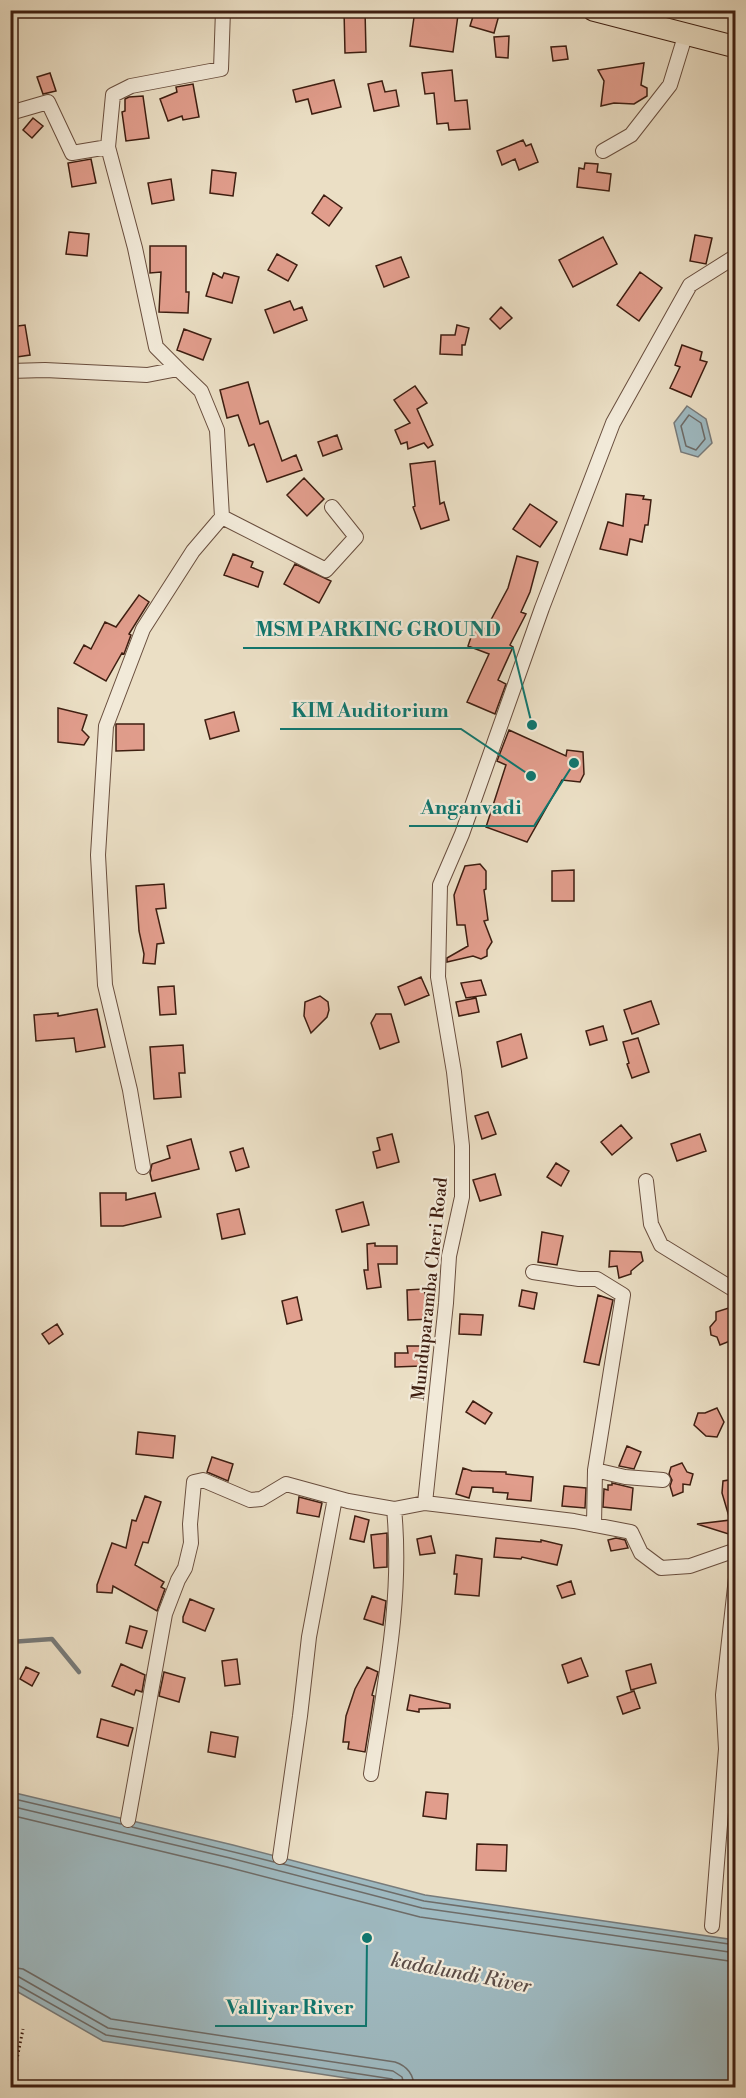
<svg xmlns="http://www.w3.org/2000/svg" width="746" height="2098" font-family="'Libre Bodoni',serif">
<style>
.water{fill:#9eb9c0;stroke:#787b7a;stroke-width:1.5}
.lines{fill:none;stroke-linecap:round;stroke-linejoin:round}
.shore{stroke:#6e6c68;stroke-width:1.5}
.stream{stroke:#787b7a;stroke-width:4.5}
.building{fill:#e19d8c;stroke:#3e1e11;stroke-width:1.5}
.street-casing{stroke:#694e3e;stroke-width:16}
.primary-casing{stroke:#3e1e11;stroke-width:23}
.path{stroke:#3e1e11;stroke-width:3;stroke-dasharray:1.5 3;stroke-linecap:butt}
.street{stroke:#f2ead9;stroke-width:14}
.primary{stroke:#ebdfc5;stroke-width:21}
.labels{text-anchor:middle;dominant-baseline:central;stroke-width:4.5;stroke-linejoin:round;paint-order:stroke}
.street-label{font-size:18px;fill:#3e1e11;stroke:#f2ead9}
.water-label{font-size:20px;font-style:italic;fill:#5b4c46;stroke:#f2ead9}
.leader{fill:none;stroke:#0f766e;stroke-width:2}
.callout-dot{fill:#0f766e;stroke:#f2ead9;stroke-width:2}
.callout-label{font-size:20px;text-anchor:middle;font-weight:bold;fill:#0f766e;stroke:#f2ead9;stroke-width:4.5;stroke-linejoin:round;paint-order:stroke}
</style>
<rect width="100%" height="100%" fill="#ebdfc5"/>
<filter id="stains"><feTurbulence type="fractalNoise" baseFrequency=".00333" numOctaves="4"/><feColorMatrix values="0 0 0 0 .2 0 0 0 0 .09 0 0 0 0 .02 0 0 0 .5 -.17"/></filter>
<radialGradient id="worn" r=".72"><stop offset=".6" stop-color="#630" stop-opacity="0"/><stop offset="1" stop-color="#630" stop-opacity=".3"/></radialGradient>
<path class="water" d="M687,406L706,419L712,443L698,457L681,452L674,423Z
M11,1792L233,1845L425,1895L735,1940V2087L413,2088L399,2086L103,2041L11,1988Z"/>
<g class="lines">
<path class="shore" d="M689,415L701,423L705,439L696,450L686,446L681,426Z
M10,1798L121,1824
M10,1806L230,1858L422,1908L736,1953
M10,1815L227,1867L420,1917L736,1962
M132,1827L274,1862
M283,1864L424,1901L736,1945
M10,1967L23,1969L111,2019L395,2062C407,2066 414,2075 414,2088
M10,1976L19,1977L108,2028L393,2071L402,2077L405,2088
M10,1983L16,1984L106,2035L392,2079L396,2082L397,2088"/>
<path class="stream" d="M10,1642L52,1639L79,1672"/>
</g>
<path class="building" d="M344,10H365L366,52L345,53Z
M415,10L458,15L453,52L410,46Z
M475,10H483L499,15L494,33L470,26Z
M509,36L508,58L496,57L494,37Z
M566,46L568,59L553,61L551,47Z
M644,63L641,85L647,88V96L634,104L614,103L601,106L604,81L598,70Z
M452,70L455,101L467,100L470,129L449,130L448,123L437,124L434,93L425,94L422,73Z
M50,73L56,91L43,94L37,77Z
M334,80L341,107L312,114L308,99L296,102L293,90Z
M382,81L385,92L396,90L399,106L374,111L368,84Z
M193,84L199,117L183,120L182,116L168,121L160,99L177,92L176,87Z
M143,96L149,138L126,141L122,112L125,111V99L129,97Z
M33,118L43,126L32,138L23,130Z
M523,140L526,146L531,144L538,162L519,170L515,159L502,165L497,151Z
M91,159L96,183L72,187L68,163Z
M585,163L598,164L597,172L611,174L609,191L577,187L579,168L584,169Z
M212,170L236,173L233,196L210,193Z
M171,179L174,200L152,204L148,183Z
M324,195L342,208L329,226L312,213Z
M69,232L89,234L87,256L66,254Z
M695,235L712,238L706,264L690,261Z
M603,237L617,264L573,287L559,260Z
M150,246H186V292H189L188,313L159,312L161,272L150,273Z
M277,254L297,265L288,281L268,270Z
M401,257L409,277L384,287L376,266Z
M640,272L662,288L639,321L617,305Z
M213,273L222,278L224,273L239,277L232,303L206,296Z
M290,301L294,310L302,307L307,320L274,333L265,310Z
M501,307L512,318L500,329L490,319Z
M25,325L30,355L10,358V327Z
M457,325L469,328L465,345H462V355L440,354L441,335H455Z
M184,329L211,339L203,360L177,350Z
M682,345L702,352L700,360L707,362L691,397L670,388L680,367L675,365Z
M248,382L260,424L268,421L282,461L296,455L302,470L267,482L254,444L249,446L238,415L227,418L220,390Z
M415,386L427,403L417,409L433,445L428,448L424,443L408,449L407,442L401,444L395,430L410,423L394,400Z
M337,435L342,449L323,456L318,442Z
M435,461L440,504L444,502L449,520L421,529L413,507L415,506L410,464Z
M304,478L324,499L307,516L287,495Z
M626,494L644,496L643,499L651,500L648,525H645L642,542L630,539L627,555L600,549L608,522L623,526Z
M530,504L557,522L540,547L513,529Z
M233,554L253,562L251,567L263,572L258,587L224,575Z
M517,556L538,562L530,592L521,612L526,614L510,645L513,647L498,680L506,684L495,714L467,702L489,654L468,646L475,625L486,629L508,588Z
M295,564L331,581L319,603L284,584Z
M139,595L149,602L129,634L131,635L124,654L122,653L106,681L74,663L84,645L91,649L105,622L116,627Z
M58,708L87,715L82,730L89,737L84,745L58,742Z
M234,712L239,731L210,739L205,720Z
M116,724H144V750L116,751Z
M509,730L566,756L567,750L583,752L584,774L580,782L562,780L527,842L486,827L506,765L497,761Z
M480,864L486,871V889L484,890L488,920L484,921L492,942L487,950V956L481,959L473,956L447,962V958L468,946L465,925H457L454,895L465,866Z
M574,870V901H552V871Z
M164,884L166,908L156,909L164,943L157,944L155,964L143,963L144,954L139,931L136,886Z
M421,977L429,995L405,1005L398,987Z
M481,980L486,995L466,998L461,983Z
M174,986L176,1014L160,1015L158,987Z
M320,996L328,1002L329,1010L327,1017L311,1033L304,1016L305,1002Z
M476,998L479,1012L459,1016L456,1002Z
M651,1001L659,1024L632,1034L624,1010Z
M97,1009L105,1047L76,1052L74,1038L36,1041L34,1015L58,1013V1016Z
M376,1014H391L399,1042L380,1049L371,1023Z
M603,1026L607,1040L590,1045L586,1031Z
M521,1034L527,1058L502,1067L497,1042Z
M638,1038L649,1072L632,1078L627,1064L629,1063L623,1042Z
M183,1045L185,1073H179L181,1097L154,1099L150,1047Z
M488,1112L496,1134L482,1139L475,1116Z
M621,1125L632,1138L612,1155L601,1142Z
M392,1134L399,1162L377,1168L373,1152L380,1150L377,1138Z
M700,1134L706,1151L677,1161L671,1144Z
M191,1139L199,1169L152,1181L150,1173L152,1164L170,1158L167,1146Z
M243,1148L249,1167L236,1171L230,1152Z
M556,1163L569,1171L561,1186L547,1177Z
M495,1174L501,1195L480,1201L473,1180Z
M100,1193H126V1200L155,1193L161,1217L123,1226H101Z
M363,1202L369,1225L342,1232L336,1210Z
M239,1209L245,1234L222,1239L217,1214Z
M542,1232L563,1236L557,1265L538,1262Z
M375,1243V1246H397V1264H378L381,1287L367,1289L364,1270H368L367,1244Z
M610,1251L641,1252L643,1261L631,1271V1274L619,1278L617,1266L609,1267Z
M424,1289L425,1295L432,1294L433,1319L408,1320L407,1290Z
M522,1290L537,1293L534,1309L519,1306Z
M598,1295L613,1300L599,1365L584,1362Z
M297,1297L302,1320L287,1324L282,1301Z
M735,1306V1339L720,1345L717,1337L711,1335L710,1327L716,1320V1312Z
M460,1314L483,1315L481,1335L459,1334Z
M57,1324L63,1334L49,1344L42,1334Z
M407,1346H421V1366L395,1367V1353H408Z
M473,1401L492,1413L485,1424L466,1412Z
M717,1408L724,1422L717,1437L706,1436L694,1425L698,1413H705Z
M138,1432L175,1436L173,1458L136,1454Z
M627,1446L641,1452L634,1469L619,1466Z
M212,1457L233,1464L228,1481L207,1472Z
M682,1463L687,1472L693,1474L690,1485L683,1484V1492L673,1496L670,1486L672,1480L669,1474L671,1467Z
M463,1468L472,1471L506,1472V1474L533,1477L531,1501L507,1499L508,1493L493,1492V1488L472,1487L469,1498L456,1494Z
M735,1479V1536L697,1524L730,1520L722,1493L723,1481Z
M612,1483L633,1488L631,1510L603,1507L604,1489L608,1490V1485H612Z
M564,1486L586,1488L585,1508L562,1506Z
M145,1496L161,1502L148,1543L143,1542L135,1565L164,1582L161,1587L165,1589L157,1611L113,1586L112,1593L97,1592V1585L112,1543L126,1548L132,1520L136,1521Z
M299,1497L322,1503L319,1517L297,1513Z
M355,1516L369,1520L364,1542L350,1539Z
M387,1533V1567L374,1568L371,1535Z
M431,1536L435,1553L420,1555L417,1539Z
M496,1538L541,1542V1540L562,1545L557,1565L522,1557L521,1559L494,1557Z
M616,1538L625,1540L628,1548L611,1551L608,1540Z
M456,1555L482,1559L479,1596L455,1594L457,1574H454Z
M571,1581L575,1594L562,1598L557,1586Z
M372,1596L386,1601L383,1625L364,1619Z
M190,1599L214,1609L205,1631L183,1622V1617Z
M130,1626L147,1631L142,1648L126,1643Z
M581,1658L588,1676L568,1683L562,1665Z
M237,1659L240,1684L225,1686L222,1661Z
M121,1664L145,1675L142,1692L136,1690L134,1695L112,1686Z
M651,1664L656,1683L631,1690L626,1671Z
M26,1667L39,1673L32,1686L20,1679Z
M367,1667L378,1672L372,1695L374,1696L365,1752L348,1749L349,1742H343L346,1716L355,1689Z
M164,1672L185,1678L179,1702L159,1696Z
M634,1691L640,1708L623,1714L617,1697Z
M410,1695L450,1704V1708L419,1709V1712L407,1710Z
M101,1719L133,1728L128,1746L97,1737Z
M211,1732L238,1737L235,1757L208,1752Z
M426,1792L448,1794L446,1819L423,1816Z
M477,1844L507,1845L506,1871L476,1870Z"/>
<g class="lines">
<g class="street-casing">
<path id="street" d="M10,113L48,102L72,153L108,147L113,95L131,86L221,69L223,10
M108,147L135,248L156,347L178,369
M603,151L631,135L670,85L686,33
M10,371L45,370L147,375L178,369L201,391L217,430L222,517L193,551L143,629L106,726L98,855L105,985L130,1090L143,1167
M222,517L326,570L356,537L332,507
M646,1181L651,1224L661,1245L736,1291
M533,1272L579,1279H597L623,1295L595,1470L594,1525
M595,1470L625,1477L663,1480
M425,1503L446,1303L449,1256L462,1197V1146L454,1072L438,977L440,885L462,834L542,608L613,423L690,285L736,256
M371,1774C384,1687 403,1598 394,1509
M128,1820L165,1614L178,1580L185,1568L191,1543L190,1524L194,1482L203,1480L250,1500L261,1499L286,1484L348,1501L394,1509L425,1503L574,1521L631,1532L641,1553L661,1568L690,1566L736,1550
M280,1857L300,1716L309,1637L335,1498
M712,1926L726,1749L723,1695L736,1578"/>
</g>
<g class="primary-casing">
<path id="primary" d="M593,10L736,47"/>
</g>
<path class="path" d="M10,2082L15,2069L23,2029"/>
<use href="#street" class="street"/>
<use href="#primary" class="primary"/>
</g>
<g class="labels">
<g class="street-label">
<text transform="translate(430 1289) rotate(-84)">Munduparamba Cheri Road</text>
</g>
<g class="water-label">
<text transform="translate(461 1974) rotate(11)">kadalundi River</text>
</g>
</g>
<path class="leader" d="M532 725L513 648H243M531 776L461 729H280M574 763L534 826H409M367 1938L366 2026H215"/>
<g class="callout-dot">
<circle cx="532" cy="725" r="6"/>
<circle cx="531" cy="776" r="6"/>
<circle cx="574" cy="763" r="6"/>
<circle cx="367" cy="1938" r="6"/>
</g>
<g class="callout-label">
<text x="378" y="636">MSM PARKING GROUND</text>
<text x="370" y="717">KIM Auditorium</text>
<text x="471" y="814">Anganvadi</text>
<text x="290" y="2014">Valliyar River</text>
</g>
<rect width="746" height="2098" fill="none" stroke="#ebdfc5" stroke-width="36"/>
<rect x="12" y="12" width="722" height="2074" fill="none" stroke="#3e1e11" stroke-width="3"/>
<rect x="18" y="18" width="710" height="2062" fill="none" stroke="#3e1e11" stroke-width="1.5"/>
<rect width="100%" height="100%" filter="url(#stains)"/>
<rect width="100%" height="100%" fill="url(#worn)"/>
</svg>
